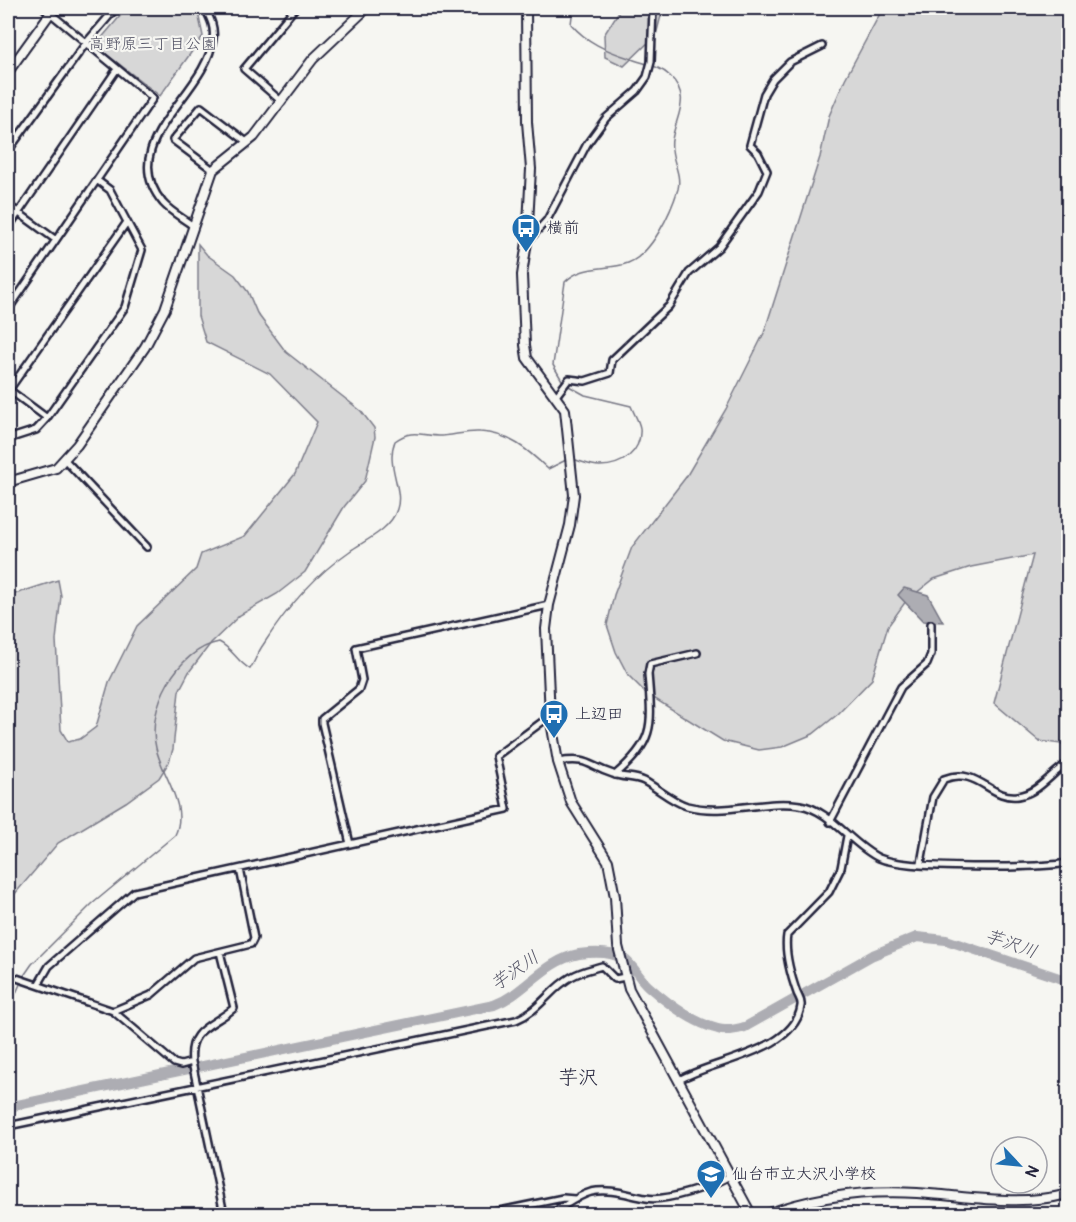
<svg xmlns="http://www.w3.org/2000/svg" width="1076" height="1222" font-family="Pangolin,'Klee One',sans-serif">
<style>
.green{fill:#d7d7d7;stroke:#7c7c89;stroke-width:1.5}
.water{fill:#adadb3;stroke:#757583;stroke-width:1.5}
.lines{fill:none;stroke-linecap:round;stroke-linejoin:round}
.stream{stroke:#757583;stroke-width:1.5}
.river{stroke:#adadb3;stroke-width:10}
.street-casing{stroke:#22223b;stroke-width:10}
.secondary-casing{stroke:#22223b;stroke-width:12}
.street{stroke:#f6f6f2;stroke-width:5}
.secondary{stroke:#f6f6f2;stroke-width:8}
.labels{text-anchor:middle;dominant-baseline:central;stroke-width:4.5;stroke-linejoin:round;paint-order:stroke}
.park-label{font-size:16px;fill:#4f4f62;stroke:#f6f6f2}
.poi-label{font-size:16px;fill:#22223b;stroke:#f6f6f2;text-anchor:start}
.water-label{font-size:18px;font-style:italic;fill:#535365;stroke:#f6f6f2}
.quarter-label{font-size:20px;fill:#22223b;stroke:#f6f6f2}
</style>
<rect width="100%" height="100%" fill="#f6f6f2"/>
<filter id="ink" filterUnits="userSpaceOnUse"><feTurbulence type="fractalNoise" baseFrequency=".0167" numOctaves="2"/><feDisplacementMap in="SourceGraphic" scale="12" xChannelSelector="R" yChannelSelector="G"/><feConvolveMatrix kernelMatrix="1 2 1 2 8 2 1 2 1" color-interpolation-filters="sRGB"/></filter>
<g filter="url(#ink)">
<path class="green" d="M127,8H197L203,36L160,96L100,49L99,41Z
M621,8H663L656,35L624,66L605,57L604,35Z
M883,8H1068V745L1039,741L994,703L1033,555L971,567L934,579L906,601L888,626L872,679L838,714L813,734L782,747L759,750L723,741L647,694L628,675L616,652L607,625L614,595L632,547L686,477L726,409L764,333L820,157L829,116L845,79Z
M198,244L207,255L235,275L248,292L257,313L286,352L361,411L374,428L375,437L365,481L344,507L305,572L277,594L240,615L211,643L189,672L179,691L173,749L169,762L159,778L126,802L58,843L8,902V600L15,594L58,580L61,596L56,640L61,730L68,742L80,739L96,727L109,682L137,626L196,569L201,554L245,536L295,474L317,422L270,374L206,342L198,316Z"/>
<path class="water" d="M904,588L928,595L943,622L923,621L898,595Z"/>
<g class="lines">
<path class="stream" d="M563,382L553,365L565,282C582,264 606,271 628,263C652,254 671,212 678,189C682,172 669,157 672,140C676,115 692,98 670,76C659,65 643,64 629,58C607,51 586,42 571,24L573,8
M567,385L585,395L631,406C634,414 639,421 640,428C642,452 622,466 600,466C590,466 581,461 572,459
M23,977L32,964L92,904L175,835C189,806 162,776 156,748C146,708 177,650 219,642C232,648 237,662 250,669C255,661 258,652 263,645C286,609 315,575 350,551C366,540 391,529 397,509C404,489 385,465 395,441C411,429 420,435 439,436C452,436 466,431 480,432C509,433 528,450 548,469L568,459
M8,1011L21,982"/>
<path class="river" d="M8,1107L494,1005C526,993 543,961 579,954C593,952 611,951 624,959C633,965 639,978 648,986C666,1002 694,1023 718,1029C726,1032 736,1029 745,1027L873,955L917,937L946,940L1068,981"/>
<g class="street-casing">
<path id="street" d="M282,102L244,69L295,8
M8,151L86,43L116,8
M213,170L173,140L201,107L248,143
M8,205L56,240
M193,226C184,219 171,212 163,203C113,143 207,94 213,39C215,27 210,18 205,8
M8,228L117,69
M527,242L547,220L587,144L606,118L637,91L647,77L651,62L653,8
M8,310L153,98L44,8
M8,389L47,418
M9,390L127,222
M556,396L569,379L585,381L610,373L612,360L669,306L689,273L719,247L759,191L767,171L758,153L750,145L764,94L773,79L790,62L822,46
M8,439L36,430L47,418L125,307L142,250L110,190L98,181
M65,460L147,547
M558,762C590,757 587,766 613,774C623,778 634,776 644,781C659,789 671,801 687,806C725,816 764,799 800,805C831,810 851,845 879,858C906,870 1036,868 1068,863
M615,775C656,740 652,725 648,674L650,664L697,653
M830,822L901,687L927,664L931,654V624
M350,844L322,723V719L359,689L362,680L356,648L549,605
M921,863L933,797L944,779C978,766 990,800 1018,796C1039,793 1051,773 1068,763
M8,975L113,1011L174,1063L181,1065L192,1062L224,1214
M38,985L49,966L134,892L507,809L496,756L550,716
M113,1011L151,995L194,958L251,944L254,938L240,869
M192,1062C188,1028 212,1027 234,1008L220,952
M679,1080C713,1060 795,1052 801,1006C802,1001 799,998 797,993C791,976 784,953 787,935L829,892L841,868L847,836
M8,1126L516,1020C539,1011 550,989 571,977C581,971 592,969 602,966L615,979L625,977
M485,1214L563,1198L575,1199
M551,1214C564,1207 576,1196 591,1192C610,1188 628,1195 646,1198C666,1202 712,1186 730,1176"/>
</g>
<g class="secondary-casing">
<path id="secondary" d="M526,8L527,122L531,169L527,242L522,275L525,345L527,358L565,410L574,495L570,525L549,605L546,629L550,716L558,762L571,802L608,861L615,897L618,946L629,989L751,1214
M8,72L54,8
M8,482L56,468L77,445L145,347L165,309L213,170L254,137L313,59L367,8
M767,1214C814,1197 866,1190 917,1193C967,1196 1018,1207 1068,1194"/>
</g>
<use href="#street" class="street"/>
<use href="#secondary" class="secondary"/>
</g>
</g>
<defs>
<g id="bus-pin" transform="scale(1.5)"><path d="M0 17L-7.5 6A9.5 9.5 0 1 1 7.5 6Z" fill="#1f6fb2" stroke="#f6f6f2"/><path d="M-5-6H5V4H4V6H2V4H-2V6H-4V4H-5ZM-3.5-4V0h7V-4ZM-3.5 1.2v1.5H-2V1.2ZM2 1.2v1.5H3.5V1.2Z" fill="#fff"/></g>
<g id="school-pin" transform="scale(1.5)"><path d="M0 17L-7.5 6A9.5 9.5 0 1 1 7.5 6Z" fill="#1f6fb2" stroke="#f6f6f2"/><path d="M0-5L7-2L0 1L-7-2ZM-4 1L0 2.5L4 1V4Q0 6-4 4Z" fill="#fff"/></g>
</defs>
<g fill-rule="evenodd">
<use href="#bus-pin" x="526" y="228"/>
<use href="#bus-pin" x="554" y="714"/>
<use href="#school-pin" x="711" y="1174"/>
</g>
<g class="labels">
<g class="park-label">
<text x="153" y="44">高野原三丁目公園</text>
</g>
<g class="poi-label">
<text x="547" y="228">横前</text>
<text x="575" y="714">上辺田</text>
<text x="732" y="1174">仙台市立大沢小学校</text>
</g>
<g class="water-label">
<text transform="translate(1011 944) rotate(19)">芋沢川</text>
<text transform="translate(515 971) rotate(-35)">芋沢川</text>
</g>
<g class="quarter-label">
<text x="578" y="1077">芋沢</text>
</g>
</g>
<rect width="1076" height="1222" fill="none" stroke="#f6f6f2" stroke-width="30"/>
<rect x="15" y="15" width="1046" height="1192" fill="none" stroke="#22223b" stroke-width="2" filter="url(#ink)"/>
<g transform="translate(1019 1165) rotate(116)"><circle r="28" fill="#f6f6f2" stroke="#a1a1a9" stroke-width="1.5"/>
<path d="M0-4.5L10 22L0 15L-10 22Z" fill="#1f6fb2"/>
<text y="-9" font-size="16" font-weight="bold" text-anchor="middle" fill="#22223b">N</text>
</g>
</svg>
